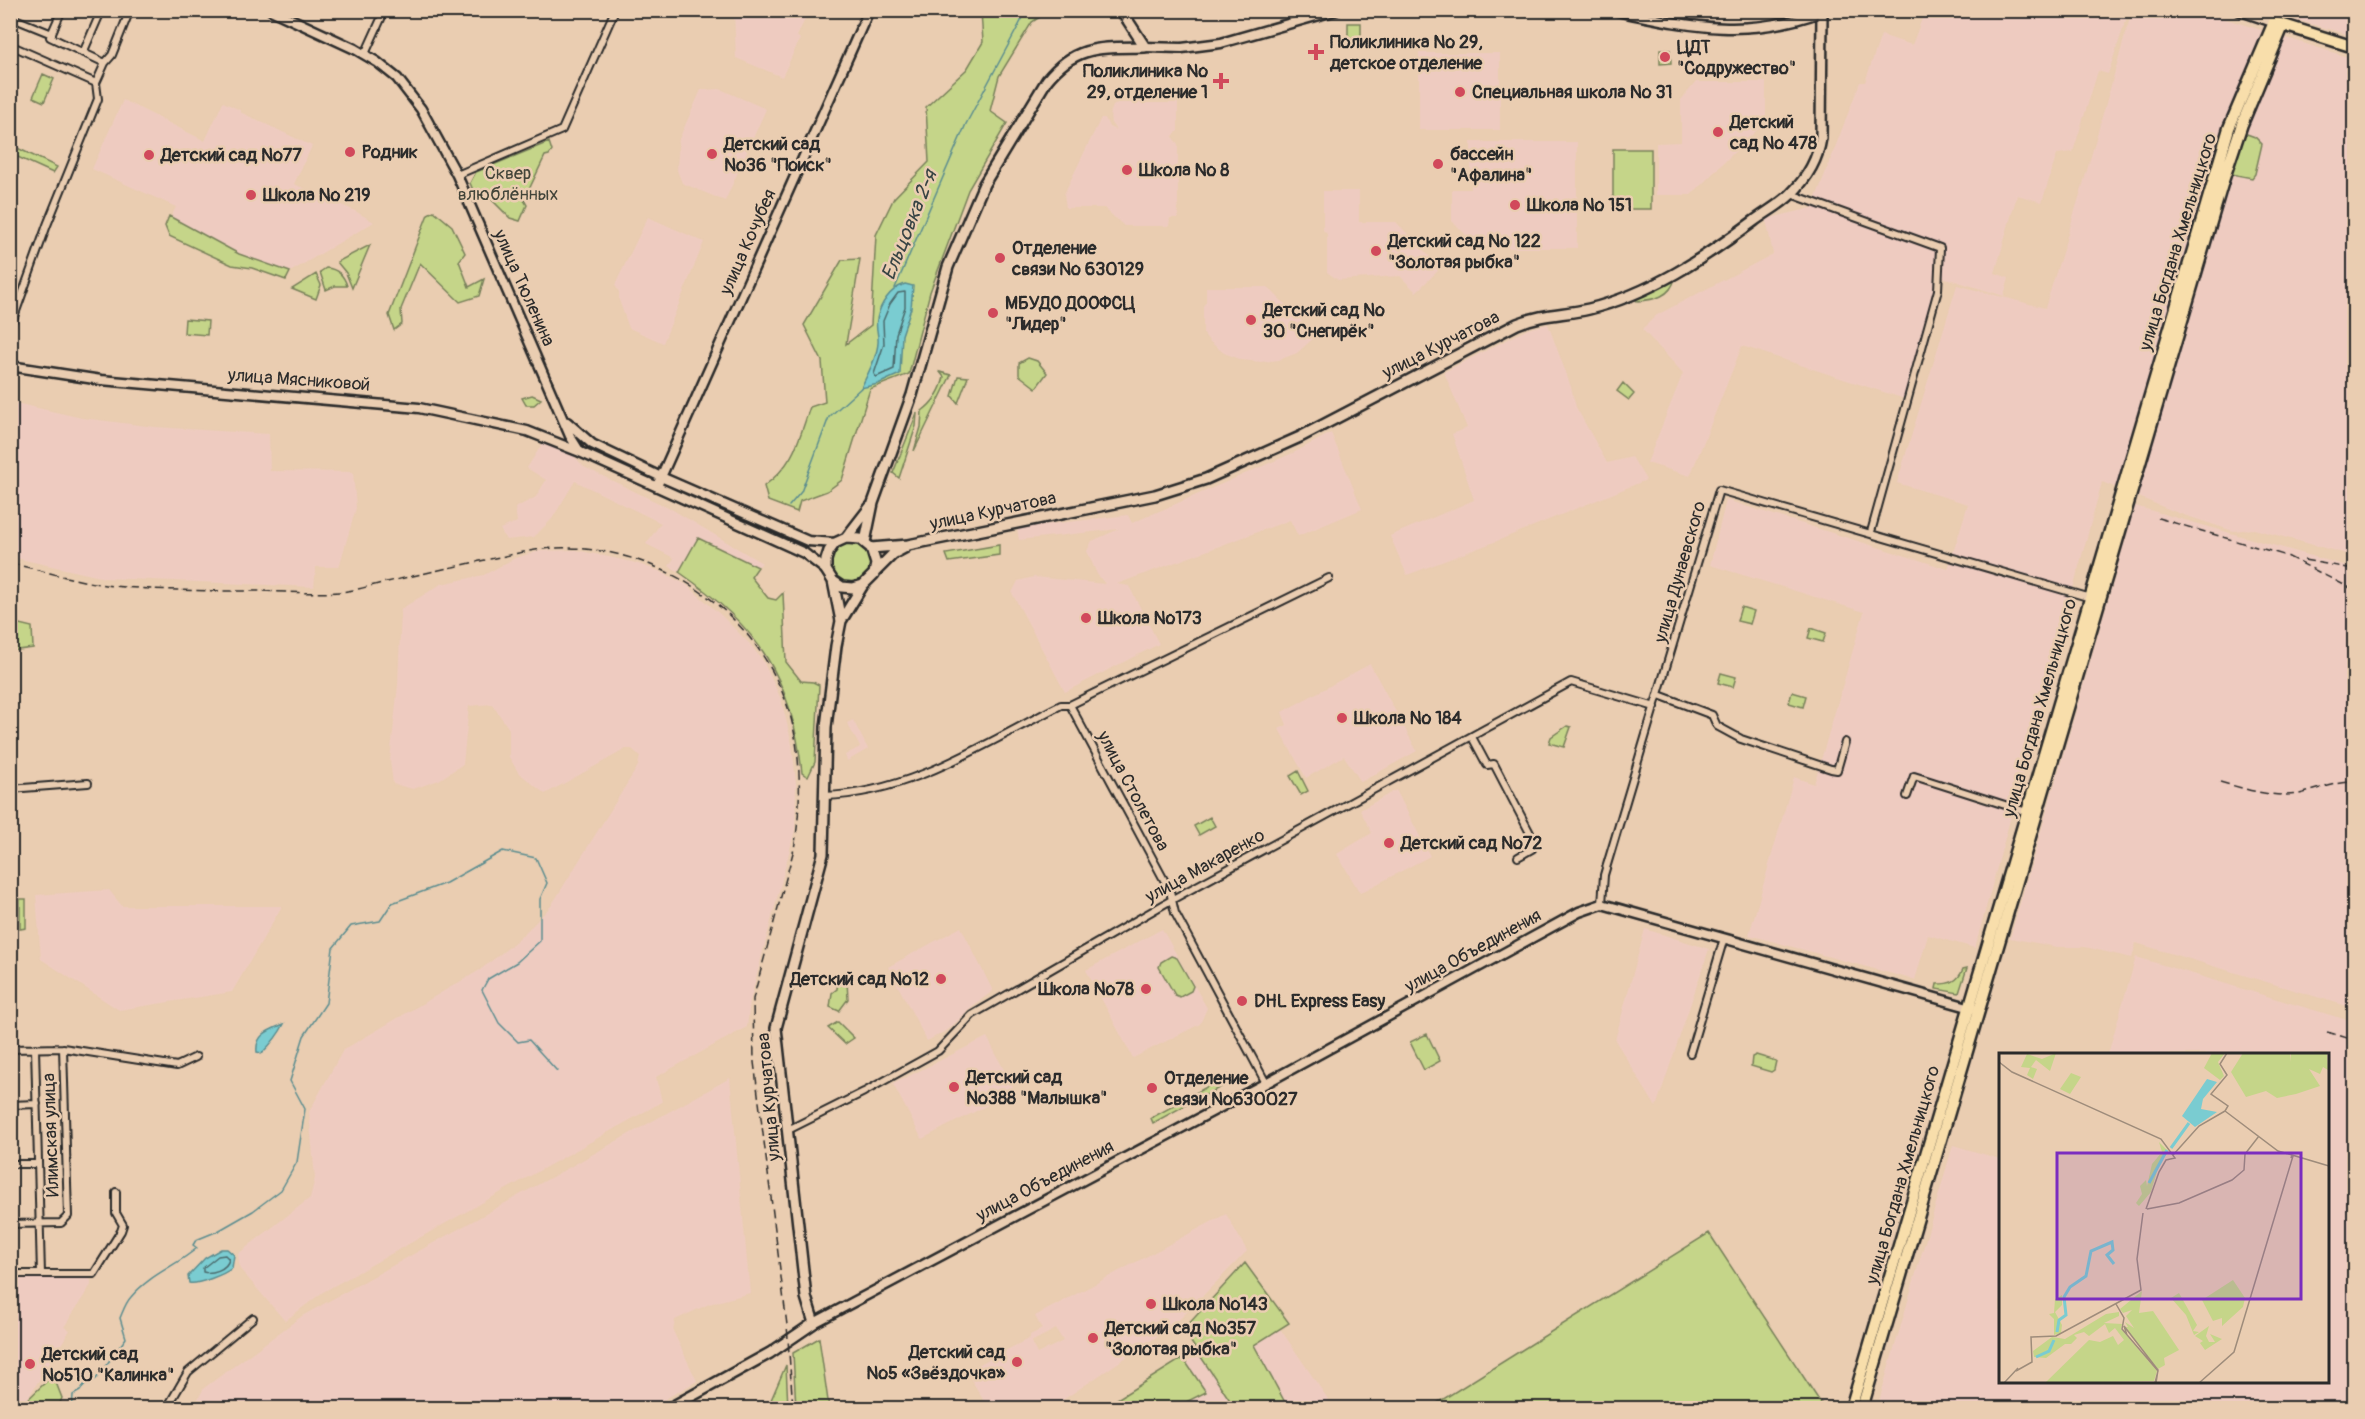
<svg xmlns="http://www.w3.org/2000/svg" width="2365" height="1419" font-family="Pangolin,sans-serif">
<style>
.built{fill:#eecbc0;fill-rule:evenodd}
.green{fill:#c5d589;stroke:#78805a;stroke-width:1.5}
.water{fill:#7accd1;stroke:#5a8c8f;stroke-width:1.5}
.lines{fill:none;stroke-linecap:round;stroke-linejoin:round}
.shore{stroke:#4b6b6d;stroke-width:1.5}
.stream{stroke:#5a8c8f;stroke-width:1.5}
.minor-casing{stroke:#2b2b2b;stroke-width:10}
.tertiary-casing{stroke:#2b2b2b;stroke-width:13}
.secondary-casing{stroke:#2b2b2b;stroke-width:14}
.trunk-casing{stroke:#2b2b2b;stroke-width:15}
.minor{stroke:#eacdb1;stroke-width:6}
.tertiary{stroke:#eacdb1;stroke-width:8}
.secondary{stroke:#eacdb1;stroke-width:9}
.trunk{stroke:#f8deab;stroke-width:10}
.rail{stroke:#2b2b2b;stroke-width:1.5;stroke-dasharray:9 4.5;stroke-linecap:butt}
.poi-dot{fill:#d1495b;stroke:#eacdb1;stroke-width:2}
.labels{text-anchor:middle;dominant-baseline:central;stroke-width:5;stroke-linejoin:round;paint-order:stroke}
.poi-label{font-size:18px;font-weight:bold;fill:#2b2b2b;stroke:#eacdb1;text-anchor:start}
.park-label{font-size:18px;fill:#424439;stroke:#eacdb1}
.street-label{font-size:18px;fill:#2b2b2b;stroke:#eacdb1}
.water-label{font-size:20px;font-style:italic;fill:#374344;stroke:#eacdb1}
.inset-river{fill:none;stroke:#7accd1;stroke-width:3}
.inset-road{fill:none;stroke:#9e8c7b;stroke-width:1.5}
.view{fill:#7b2cbf;fill-opacity:0.15;stroke:#7b2cbf;stroke-width:3}
.inset-edge{fill:none;stroke:#2b2b2b;stroke-width:3}
</style>
<rect width="100%" height="100%" fill="#eacdb1"/>
<filter id="ink" filterUnits="userSpaceOnUse"><feTurbulence type="fractalNoise" baseFrequency=".0167" numOctaves="2"/><feDisplacementMap in="SourceGraphic" scale="12" xChannelSelector="R" yChannelSelector="G"/><feConvolveMatrix kernelMatrix="1 2 1 2 8 2 1 2 1" color-interpolation-filters="sRGB"/></filter>
<g filter="url(#ink)">
<path class="built" d="M2292,10L2354,11V36L2289,18Z
M734,11H809L797,36L800,39L782,77L736,58Z
M1925,11H2129L2108,74L2098,71L2073,152L2057,154L2042,202L2017,195L1995,273L2009,278L2004,296L1939,276L1905,399L1742,346L1690,476L1647,463L1683,373L1642,329L1657,315L1773,254L1766,219L1812,208L1860,82H1865L1881,35L1912,45Z
M2132,11H2200L2354,59V556L2254,529L2233,531L2178,513L2102,482L1975,948L1928,935L1915,980L1749,935L1794,777L1814,784L1864,612L1710,565L1726,500L1948,569L1968,504L1897,483L1957,285L2045,308L2082,188Z
M1419,53H1500V130H1419Z
M1696,82H1766V121L1691,195H1656V143L1681,142V100Z
M720,89L766,109L725,201L682,183L677,170L679,139L701,90Z
M123,100L205,141L223,102L240,110V112L312,146L294,184L355,211L374,222L290,272L239,254L171,217L176,207L92,169Z
M1118,103H1178V131L1173,136L1174,139L1178,144V218H1170L1169,226H1124L1104,208H1066L1064,194L1101,118H1105L1109,127L1116,130L1111,123L1110,114L1113,106Z
M1471,142H1577V248H1479L1452,221V189H1471Z
M1323,191H1359V222H1396L1441,268L1416,292L1400,276L1338,280L1327,272V234L1323,230Z
M648,217L704,242L663,343L629,328L619,300V292L615,285Z
M1206,287H1268L1316,336L1297,353L1279,360L1261,362L1242,360L1224,353L1209,341L1203,333V306L1206,302Z
M1548,324L1571,387L1576,407L1607,463L1632,457L1646,480L1497,541L1407,575L1390,536L1474,500L1452,434L1467,428L1444,372L1528,329Z
M11,402L82,418L155,427L269,434L270,471L353,472L356,508L339,567H316L314,587L105,578L11,557Z
M1331,433L1362,509L1298,536L1290,520L1117,584L1129,586L1159,644L1065,692L1012,593L1018,581L1034,577L1105,584L1097,574L1087,551L1092,541L1119,529L1019,540L1017,528L1128,515L1132,523L1295,452Z
M544,441L574,456L584,467L673,510L762,563L758,567L698,538L679,572L669,566L674,558L646,544L661,523L575,481L552,519L534,537L506,540L500,529L517,522L515,508L536,497L546,480L527,468Z
M2135,506L2354,568V1008L2136,943L2132,958L2085,947H2057L2010,938Z
M576,550L632,562L659,571L687,585L722,616L749,643L763,661L781,699L792,744L796,783L795,830L750,1001L747,1027L656,1077L662,1102L323,1292L285,1321L240,1269L238,1254L310,1198L315,1178L309,1112L343,1050L480,970L513,944L535,923L551,906L638,766L640,756L632,749H626L545,794L518,772L509,757V729L492,704L469,706L463,764L439,780L413,789L393,784L390,760L398,685L401,609L441,584L484,575L515,558L540,551Z
M1370,664L1417,751L1361,782L1344,756L1306,778L1279,729L1287,725L1282,712Z
M853,720L868,749L847,761L845,755L860,747L847,723Z
M1396,790L1430,856L1360,893L1337,854L1372,833L1360,810Z
M109,890L122,906H282L232,992L119,1010L41,959L36,895Z
M961,927L993,991L974,1005L949,1029L927,1041L888,967Z
M1162,929L1207,1008L1200,1024L1133,1058L1086,970Z
M1645,929L1709,949L1656,1107L1615,1040Z
M2136,957L2354,1022V1408H1877L1953,1145L2000,1159V1382H2328V1054H2108Z
M987,1037L1015,1091L922,1139L893,1084Z
M730,1078L750,1293L709,1304L675,1320L673,1331L697,1381L649,1408H193L204,1388L302,1316Z
M1226,1214L1247,1251L1174,1325L1051,1408H988L971,1379L970,1369L1030,1338V1335L1042,1329L1035,1316ZM1056,1329L1063,1341L1037,1354L1031,1342Z
M16,1276H87L91,1280V1285L64,1327L70,1330L28,1398L23,1399L15,1408H11L10,1289Z
M1266,1308L1334,1408H1119Z"/>
<path class="green" d="M981,11H1049L1032,22L999,76L990,111L1007,123L968,190L930,292L909,374L870,389L842,480L827,491L800,501L797,512L768,501L764,486C795,463 798,441 810,407L825,402L822,361L804,325L842,260L860,259L846,344L871,325L876,235L894,198L929,162L926,107L967,69L983,42Z
M1348,23H1361V38H1348Z
M1660,49L1670,50L1671,63L1660,64Z
M43,74L54,79L44,102L33,97Z
M2244,133L2255,137L2262,144L2255,174L2252,178L2231,174Z
M549,142L552,151L549,155L545,156L524,200L527,205L520,221L510,218L489,197L473,190L470,183L476,172Z
M11,145L57,167L53,173L11,154Z
M1613,149H1651V209H1613Z
M434,211L452,226L465,253L459,261L469,287L484,279L479,296L460,302L420,263L401,309L402,324L394,330L389,315L428,214Z
M169,216L239,254L290,272L286,280L252,268L232,265L169,236L165,226Z
M370,245L352,288L346,273L337,262Z
M326,268C338,269 344,275 347,286H335L326,290L320,272Z
M316,274L321,285L316,299L292,289Z
M1675,278C1671,297 1654,300 1637,301L1633,297Z
M185,319L208,321L207,335L184,333Z
M1028,358L1037,361L1047,373L1036,388L1019,375V363Z
M940,372L951,375L914,451L921,427L922,411C933,403 941,390 944,377Z
M958,376L968,377L958,403L952,396Z
M1623,383L1634,394L1629,400L1617,391Z
M532,395L541,399L534,405H526L522,398Z
M917,413L916,426L899,478L893,473Z
M698,538L758,567L751,577L768,598L776,600L783,593L786,662L801,681L813,682L819,685L815,762L808,777L802,773C792,677 758,626 679,572Z
M831 563a20 20 0 1 1 40 0a20 20 0 1 1-40 0Z
M999,545V555L949,562L946,554Z
M1741,607L1754,611L1750,624L1737,621Z
M11,622L32,627L33,648L11,651Z
M1811,628L1826,633L1823,642L1808,638Z
M1721,673L1736,677L1733,687L1718,683Z
M1792,692L1806,696L1803,707L1789,703Z
M1567,726L1571,727L1564,747L1549,743L1551,737Z
M1298,771L1308,791L1301,795L1290,776Z
M1210,817L1215,826L1199,835L1194,826Z
M20,899H26V928L20,929Z
M1171,956L1177,958L1193,986L1191,991L1180,997L1175,995L1159,967L1161,962Z
M1967,968L1959,993L1936,989L1937,984C1950,984 1958,982 1963,969Z
M838,977L847,982L848,999L839,1011L830,1007L832,993L837,989Z
M838,1022L854,1038L845,1044L828,1028Z
M1427,1034L1440,1061L1424,1070L1410,1042Z
M1756,1055L1776,1061L1774,1070L1771,1072L1751,1066L1752,1057Z
M1228,1075L1232,1081L1195,1101L1192,1095Z
M1184,1100L1186,1105L1153,1123L1151,1118Z
M1709,1233L1822,1405L1814,1408H1429Z
M1245,1263L1289,1323L1254,1345L1288,1408H1235L1183,1330Z
M819,1338L829,1408H796L793,1353Z
M1183,1358L1206,1392L1186,1402L1190,1408H1108L1106,1406Z
M786,1365L788,1408H758L771,1400Z
M53,1375L62,1398L58,1408H19Z"/>
<path class="water" d="M905,284L913,286L911,308L902,335L900,374L878,384L861,388C867,375 877,358 878,343C879,335 875,327 877,319C880,304 890,289 905,284Z
M284,1024C278,1036 271,1044 262,1053L257,1052C255,1034 270,1030 284,1024Z
M221,1249H227L234,1255L232,1268C225,1274 198,1285 189,1283L188,1276L205,1258Z"/>
<g class="lines">
<path class="shore" d="M905,292V307L896,334L894,369L876,377L874,374L884,344L883,321L890,304L898,293Z
M225,1255L229,1259C227,1270 211,1274 203,1272V1268L218,1256Z"/>
<path class="stream" d="M895,288L966,124L1027,10
M789,506L801,492L829,417L862,387
M72,1408L73,1395L80,1391L84,1385L96,1379L126,1338L120,1318C123,1311 126,1302 131,1297C149,1275 176,1266 197,1248L193,1245L196,1240L218,1231L253,1211L281,1190L297,1162L305,1109L290,1081L304,1036L326,1003L333,948L351,926L380,921L392,903L446,883L503,851L536,858L547,883L540,899V941L517,962L488,979L482,990L499,1023L518,1042L529,1040L557,1071"/>
<g class="minor-casing">
<path id="minor" d="M10,17L52,34
M10,45L96,83
M83,53L99,16L88,10
M365,54L385,10
M105,63L112,55L130,10
M457,175L562,130L615,10
M1791,194L1940,248L1938,290L1871,532
M10,328L47,225L98,99L96,83L105,63L50,37L62,10
M1659,695L1712,715L1717,726L1741,739L1831,769L1837,770L1845,742
M1070,705L1170,891L1175,913L1266,1083
M1472,737L1487,765L1494,764L1530,833L1532,849L1518,857
M10,789L88,783
M824,796C910,794 986,743 1061,705H1070L1329,578
M1907,796L1914,776L2027,812
M1602,904L1604,875L1719,490L2091,598
M35,1048L41,1274
M10,1049L63,1048L177,1066L196,1057
M1690,1053L1724,938
M10,1105L37,1104
M788,1130L864,1092L938,1051L972,1015L1173,899L1571,682L1655,707
M10,1164H38
M10,1224L61,1223L68,1216L63,1048
M10,1274H94L121,1231L123,1225L116,1213V1192
M167,1408L188,1372L253,1318"/>
</g>
<g class="tertiary-casing">
<path id="tertiary" d="M271,10L355,49L377,62L397,78L421,109L457,175L570,436L580,452L804,553L826,570
M1612,10C1689,26 1744,40 1821,12
M1145,47L1182,48L1221,43L1337,10
M10,366L101,380L419,408L527,431L580,452
M567,422L592,444L661,477L808,541L835,543
M657,486L869,10
M814,1323L1266,1083L1579,912L1602,904L1975,1009"/>
</g>
<g class="secondary-casing">
<path id="secondary" d="M1121,10L1145,47
M2239,10L2274,22
M846,538L870,507
M865,542L873,503L912,395L948,267L984,184L1047,80C1076,44 1102,48 1145,47
M871,548L908,545L1155,495L1206,479L1300,437L1517,324C1544,313 1563,315 1589,309C1650,294 1704,258 1754,221C1766,212 1781,204 1791,194C1807,178 1818,159 1821,138L1822,10
M875,572L893,554L906,547
M833,581L841,621
M670,1408L770,1353L814,1323L806,1297L776,1028L823,854L826,727L836,646L841,621L863,585L874,574L876,564L871,548L860,539L846,538L835,543L829,551L826,560V570L833,581L842,587L853,588L863,585"/>
</g>
<g class="trunk-casing">
<path id="trunk" d="M1851,1408L2229,128L2274,22L2354,47
M1862,1408L2223,181L2242,124L2283,26"/>
</g>
<use href="#minor" class="minor"/>
<use href="#tertiary" class="tertiary"/>
<use href="#secondary" class="secondary"/>
<use href="#trunk" class="trunk"/>
<path class="rail" d="M2158,518L2287,556L2354,590
M2304,560L2354,569
M10,563C44,571 79,582 113,586C163,591 214,591 263,591C288,592 314,594 339,592C355,591 372,585 387,582C422,574 456,566 490,559C511,555 533,549 554,548C655,544 754,608 787,705C802,749 802,803 794,849L753,999L754,1062L787,1325L793,1408
M2220,782C2246,789 2271,798 2299,794C2317,790 2335,782 2354,782
M2327,1032L2354,1040"/>
</g>
</g>
<g class="poi-dot">
<path d="M1313 43h6v6h6v6h-6v6h-6v-6h-6v-6h6z"/>
<circle cx="1665" cy="57" r="6"/>
<path d="M1218 72h6v6h6v6h-6v6h-6v-6h-6v-6h6z"/>
<circle cx="1460" cy="92" r="6"/>
<circle cx="1718" cy="132" r="6"/>
<circle cx="350" cy="152" r="6"/>
<circle cx="712" cy="154" r="6"/>
<circle cx="149" cy="155" r="6"/>
<circle cx="1438" cy="164" r="6"/>
<circle cx="1127" cy="170" r="6"/>
<circle cx="251" cy="195" r="6"/>
<circle cx="1515" cy="205" r="6"/>
<circle cx="1376" cy="251" r="6"/>
<circle cx="1000" cy="258" r="6"/>
<circle cx="993" cy="313" r="6"/>
<circle cx="1251" cy="320" r="6"/>
<circle cx="1086" cy="618" r="6"/>
<circle cx="1342" cy="718" r="6"/>
<circle cx="1389" cy="843" r="6"/>
<circle cx="941" cy="979" r="6"/>
<circle cx="1146" cy="989" r="6"/>
<circle cx="1242" cy="1001" r="6"/>
<circle cx="954" cy="1087" r="6"/>
<circle cx="1152" cy="1088" r="6"/>
<circle cx="1151" cy="1304" r="6"/>
<circle cx="1093" cy="1338" r="6"/>
<circle cx="1017" cy="1362" r="6"/>
<circle cx="30" cy="1364" r="6"/>
</g>
<g class="labels">
<g class="poi-label">
<text x="1330" y="42">Поликлиника № 29,<tspan x="1330" dy="21">детское отделение</tspan></text>
<text x="1677" y="47">ЦДТ<tspan x="1677" dy="21">"Содружество"</tspan></text>
<text x="1208" y="71" text-anchor="end">Поликлиника №<tspan x="1208" dy="21">29, отделение 1</tspan></text>
<text x="1472" y="92">Специальная школа № 31</text>
<text x="1730" y="122">Детский<tspan x="1730" dy="21">сад № 478</tspan></text>
<text x="724" y="144">Детский сад<tspan x="724" dy="21">№36 "Поиск"</tspan></text>
<text x="362" y="152">Родник</text>
<text x="1450" y="154">бассейн<tspan x="1450" dy="21">"Афалина"</tspan></text>
<text x="161" y="155">Детский сад №77</text>
<text x="1139" y="170">Школа № 8</text>
<text x="263" y="195">Школа № 219</text>
<text x="1527" y="205">Школа № 151</text>
<text x="1388" y="241">Детский сад № 122<tspan x="1388" dy="21">"Золотая рыбка"</tspan></text>
<text x="1012" y="248">Отделение<tspan x="1012" dy="21">связи № 630129</tspan></text>
<text x="1005" y="303">МБУДО ДООФСЦ<tspan x="1005" dy="21">"Лидер"</tspan></text>
<text x="1263" y="310">Детский сад №<tspan x="1263" dy="21">30 "Снегирёк"</tspan></text>
<text x="1098" y="618">Школа №173</text>
<text x="1354" y="718">Школа № 184</text>
<text x="1401" y="843">Детский сад №72</text>
<text x="929" y="979" text-anchor="end">Детский сад №12</text>
<text x="1134" y="989" text-anchor="end">Школа №78</text>
<text x="1254" y="1001">DHL Express Easy</text>
<text x="966" y="1077">Детский сад<tspan x="966" dy="21">№388 "Малышка"</tspan></text>
<text x="1164" y="1078">Отделение<tspan x="1164" dy="21">связи №630027</tspan></text>
<text x="1163" y="1304">Школа №143</text>
<text x="1105" y="1328">Детский сад №357<tspan x="1105" dy="21">"Золотая рыбка"</tspan></text>
<text x="1005" y="1352" text-anchor="end">Детский сад<tspan x="1005" dy="21">№5 «Звёздочка»</tspan></text>
<text x="42" y="1354">Детский сад<tspan x="42" dy="21">№510 "Калинка"</tspan></text>
</g>
<g class="park-label">
<text x="508" y="173">Сквер<tspan x="508" dy="21">влюблённых</tspan></text>
</g>
<g class="street-label">
<text transform="translate(748 242) rotate(-66)">улица Кочубея</text>
<text transform="translate(2178 242) rotate(-73)">улица Богдана Хмельницкого</text>
<text transform="translate(524 288) rotate(66)">улица Тюленина</text>
<text transform="translate(1441 345) rotate(-27)">улица Курчатова</text>
<text transform="translate(299 380) rotate(4)">улица Мясниковой</text>
<text transform="translate(993 511) rotate(-12)">улица Курчатова</text>
<text transform="translate(1680 572) rotate(-74)">улица Дунаевского</text>
<text transform="translate(2040 708) rotate(-74)">улица Богдана Хмельницкого</text>
<text transform="translate(1133 791) rotate(62)">улица Столетова</text>
<text transform="translate(1205 866) rotate(-29)">улица Макаренко</text>
<text transform="translate(1473 951) rotate(-29)">улица Объединения</text>
<text transform="translate(769 1097) rotate(-95)">улица Курчатова</text>
<text transform="translate(51 1135) rotate(-92)">Илимская улица</text>
<text transform="translate(1903 1175) rotate(-74)">улица Богдана Хмельницкого</text>
<text transform="translate(1045 1181) rotate(-28)">улица Объединения</text>
</g>
<g class="water-label">
<text transform="translate(909 225) rotate(-68)">Ельцовка 2-я</text>
</g>
</g>
<g transform="translate(1999 1053)">
<rect width="330" height="330" fill="#eacdb1"/>
<path d="M57,0L51,18L37,7L32,14L38,16L34,26L28,22L31,15L22,14L28,1L43,6ZM213,0H226L219,9L225,23L221,27L205,15ZM244,0H291L292,9V0H328L329,17L324,14L321,21L310,16L321,33L297,41L278,45L267,38L247,44L232,19ZM72,20L82,24L71,41L61,36ZM160,89L170,99L161,108L152,139L140,153L137,150L143,141L141,133L147,127L148,133L153,111L163,99ZM234,227L246,245L244,254L223,273V265L214,268L203,247ZM143,238L140,260L154,258L180,297L165,305L166,312L159,316L125,274H129L126,269L135,275L127,263L133,257L124,260L121,256ZM180,240L198,272L194,278L200,279L195,282L187,262L172,245ZM63,242V252L56,259L63,272L62,280L55,282V266L50,261L55,260L56,246ZM120,259V263L105,270L123,271L122,276L158,318L155,328L46,330L90,287L101,289L114,283L119,292L125,287L116,275L110,280L106,271L90,283L85,279L75,282L78,285L72,291H66L47,305L35,304L34,298L53,284L66,286L107,261ZM210,273L207,283L210,289H216L211,281L223,286L206,297L201,290L204,288L196,283Z" fill="#c5d589"/>
<path d="M208,26L218,29L204,46L202,56L218,59L196,74L183,63Z" fill="#7accd1"/>
<path class="inset-river" d="M172,95L190,70M150,130L168,97M58,279L60,267L67,262L65,244L71,234L87,223L92,198L113,189L114,197L108,202L115,211M37,304L50,298L55,287"/>
<path class="inset-road" d="M0,9L13,19L162,86L176,105L167,107L160,119L147,156M226,58L279,98L293,102M226,58L229,53L212,41L228,22L221,11L228,0M174,102L200,73L226,58M292,105L293,102L330,113M148,156L180,150L233,127L245,117L246,101L260,83M117,251L125,265L123,276L159,318L156,330M128,282L125,273L159,317L157,330M17,318L33,309L32,284L57,283L142,237L138,206L144,160M5,330L19,315M200,330L235,299L294,103"/>
<path class="view" d="M58,100H302V246H58Z"/>
<rect width="330" height="330" class="inset-edge"/>
</g>
<rect width="2365" height="1419" fill="none" stroke="#eacdb1" stroke-width="36"/>
<rect x="18" y="18" width="2329" height="1383" fill="none" stroke="#2b2b2b" stroke-width="2" filter="url(#ink)"/>
</svg>
